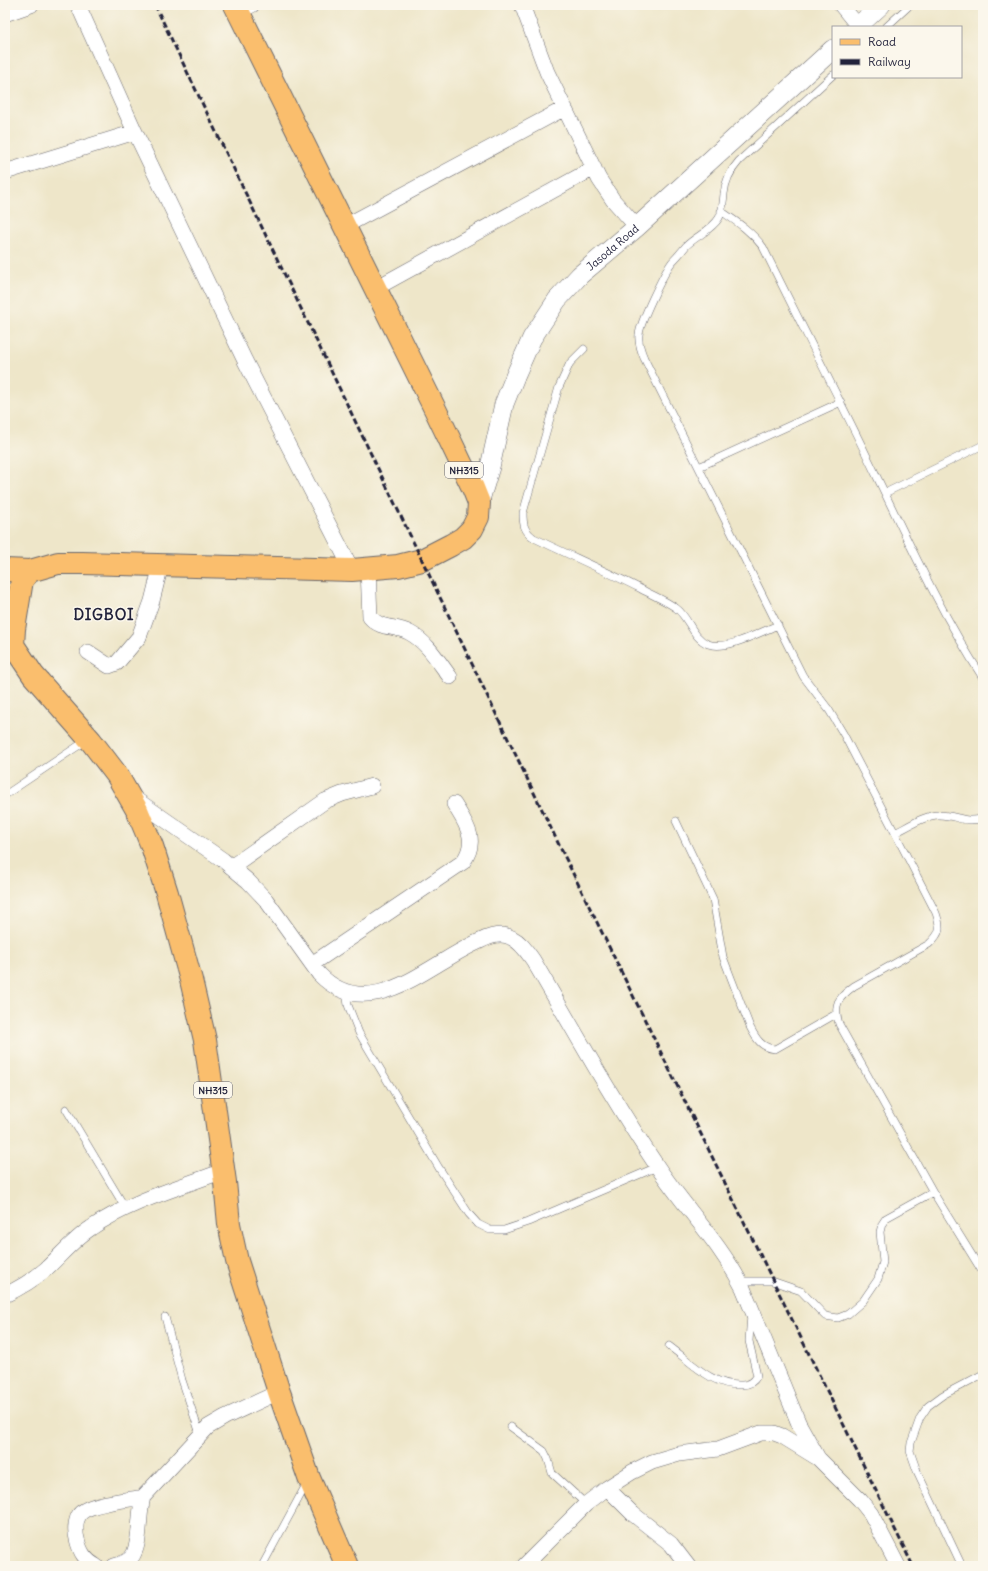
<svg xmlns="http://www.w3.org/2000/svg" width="988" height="1571" font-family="Delius,sans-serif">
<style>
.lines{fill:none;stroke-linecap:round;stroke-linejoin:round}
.service-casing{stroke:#69676d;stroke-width:8}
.minor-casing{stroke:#69676d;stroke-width:16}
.tertiary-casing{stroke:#69676d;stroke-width:20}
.primary-casing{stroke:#69676d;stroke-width:24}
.trunk-casing{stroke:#69676d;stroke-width:24}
.service{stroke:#fff;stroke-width:7}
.minor{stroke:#fff;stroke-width:15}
.tertiary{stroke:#fff;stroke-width:19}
.primary{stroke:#fabe6d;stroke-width:22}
.trunk{stroke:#fabe6d;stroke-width:22}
.rail{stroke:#22223b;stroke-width:3;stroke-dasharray:6 3;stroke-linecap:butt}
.labels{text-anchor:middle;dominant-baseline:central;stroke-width:3;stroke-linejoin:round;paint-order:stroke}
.shield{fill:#fbf7ec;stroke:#636270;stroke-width:1}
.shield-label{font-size:10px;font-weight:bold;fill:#22223b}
.street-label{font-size:11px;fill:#22223b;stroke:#fbf7ec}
.district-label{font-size:15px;font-weight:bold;letter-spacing:1px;fill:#22223b;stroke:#fbf7ec}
</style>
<rect width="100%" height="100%" fill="#fbf7ec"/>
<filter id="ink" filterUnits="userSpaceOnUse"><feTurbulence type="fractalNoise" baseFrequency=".025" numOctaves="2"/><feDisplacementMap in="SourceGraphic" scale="8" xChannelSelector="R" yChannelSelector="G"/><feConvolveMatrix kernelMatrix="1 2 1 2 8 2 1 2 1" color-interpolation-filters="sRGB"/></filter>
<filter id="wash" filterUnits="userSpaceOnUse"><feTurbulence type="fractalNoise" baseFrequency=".012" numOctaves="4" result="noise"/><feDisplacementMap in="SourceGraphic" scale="16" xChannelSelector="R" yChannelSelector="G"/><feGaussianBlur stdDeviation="0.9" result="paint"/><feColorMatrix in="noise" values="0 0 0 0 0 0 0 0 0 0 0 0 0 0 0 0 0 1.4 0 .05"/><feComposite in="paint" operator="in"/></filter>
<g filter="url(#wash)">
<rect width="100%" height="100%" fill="#eee6c9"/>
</g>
<g filter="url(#ink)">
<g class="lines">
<g class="service-casing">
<path id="service" d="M886,27L910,5
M833,75L739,161C731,170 725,181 724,194C723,202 723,210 719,218C712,230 696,236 686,246C682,251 677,257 672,262C664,273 640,322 639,335C638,343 641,351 644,358L803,676L829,710L844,735L895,833
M721,211C737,222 751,231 763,247C801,324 840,400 877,477C910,545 942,615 983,678
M584,349L570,363L559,387L523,513C523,525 524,531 534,538C569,555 606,571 641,589C652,595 665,600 676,608C689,617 692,638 708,644C727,651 760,632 778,625
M699,467L841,402
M885,493L983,445
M5,795L87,740
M676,821L713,899L723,957L750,1027C756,1039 762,1048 775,1049L836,1014
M346,992L348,1005L359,1033L439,1168L469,1214L478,1224L490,1230H504L528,1222L657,1167
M66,1109L126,1209
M933,1192L983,1273
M739,1281H772L801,1291L825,1316L838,1318L848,1314L863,1301L878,1279L883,1262L880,1232L882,1224L886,1218L933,1192L839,1024C833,1004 838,998 854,986L929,944C941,933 941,928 936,913L895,833C907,827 927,814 939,815C957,815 964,824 983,818
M165,1317L182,1380L200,1434
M669,1346C691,1362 713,1387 742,1385C749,1385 754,1382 757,1376L749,1341L751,1315
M511,1427L544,1451L548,1459L552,1473L586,1504
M262,1566L307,1483
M962,1566L917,1471L910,1451L911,1443L920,1418L928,1406L943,1395L983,1374"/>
</g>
<g class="minor-casing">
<path id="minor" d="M78,5L135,132L245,361L352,570
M522,5L547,72L599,179L613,200L637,227
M841,5L858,26
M238,11L252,5
M5,14L31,5
M5,172L135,132
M345,226L565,108
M376,288L594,168
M368,569L370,617C382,631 395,624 410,633C427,642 438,661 450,677
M88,652L109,666L117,663L139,637L152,601L161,565
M131,796L223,860L248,881L266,900L319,974C370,1027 430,962 480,941C490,936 502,932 512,938C522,943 527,952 533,960C574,1030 613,1101 659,1169C686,1209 721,1244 743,1288L799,1424L818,1458L860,1500L871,1514L898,1566
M231,867L325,801L342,794L372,786
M312,964L463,862C479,840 466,824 454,804
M5,1295C20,1288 33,1280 46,1269C61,1255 74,1239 91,1228C128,1202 181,1187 223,1171
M607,1488L633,1514L671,1544L688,1566
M96,1566C85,1560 80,1552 77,1539C75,1532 75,1522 79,1515C87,1503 129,1500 143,1497
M114,1566C122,1564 131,1561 134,1553C141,1539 138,1515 143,1497L208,1427L225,1417L279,1392
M524,1566L586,1504L607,1488L632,1472L652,1462L679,1454L718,1449L761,1433H774L782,1436L816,1457"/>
</g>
<g class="tertiary-casing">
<g id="tertiary">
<path d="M857,27L881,5"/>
<path id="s1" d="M479,503L490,467L504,404L516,374L532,338L557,300L580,275L637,227L833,49"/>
</g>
</g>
<g class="primary-casing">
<path id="primary" d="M5,570L30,571"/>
</g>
<g class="trunk-casing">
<path id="trunk" d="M235,5L435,409L473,488L479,503L478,517L472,529L463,538L451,545L422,560L398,566L352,570L82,563H58L30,571L22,580L14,629L13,645L33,675L91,741L117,775L137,810L152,846L167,893L191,980L205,1040L225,1182L229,1224L237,1261L279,1392L309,1478L347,1566"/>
</g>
<use href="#service" class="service"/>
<use href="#minor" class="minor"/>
<use href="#tertiary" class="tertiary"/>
<use href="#primary" class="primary"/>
<use href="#trunk" class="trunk"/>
<path class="rail" d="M155,5L561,849L913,1566"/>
</g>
</g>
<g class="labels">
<g class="shield">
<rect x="445" y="462" width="38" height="16" rx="3"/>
<rect x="194" y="1082" width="38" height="16" rx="3"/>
</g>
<g class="shield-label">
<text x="464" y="470">NH315</text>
<text x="213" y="1090">NH315</text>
</g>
<g class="street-label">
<text stroke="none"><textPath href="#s1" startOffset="296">Jasoda Road</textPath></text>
</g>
<g class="district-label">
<text x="104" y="614">DIGBOI</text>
</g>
</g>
<rect width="988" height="1571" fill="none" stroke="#fbf7ec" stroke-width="20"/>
<rect x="832" y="26" width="130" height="52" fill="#fbf7ec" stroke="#a4a2a5"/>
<rect x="840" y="39" width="20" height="6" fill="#fabe6d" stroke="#a4a2a5"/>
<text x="868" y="46" font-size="12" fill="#22223b">Road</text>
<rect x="840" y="59" width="20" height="6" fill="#22223b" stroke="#a4a2a5"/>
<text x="868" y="66" font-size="12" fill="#22223b">Railway</text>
</svg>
